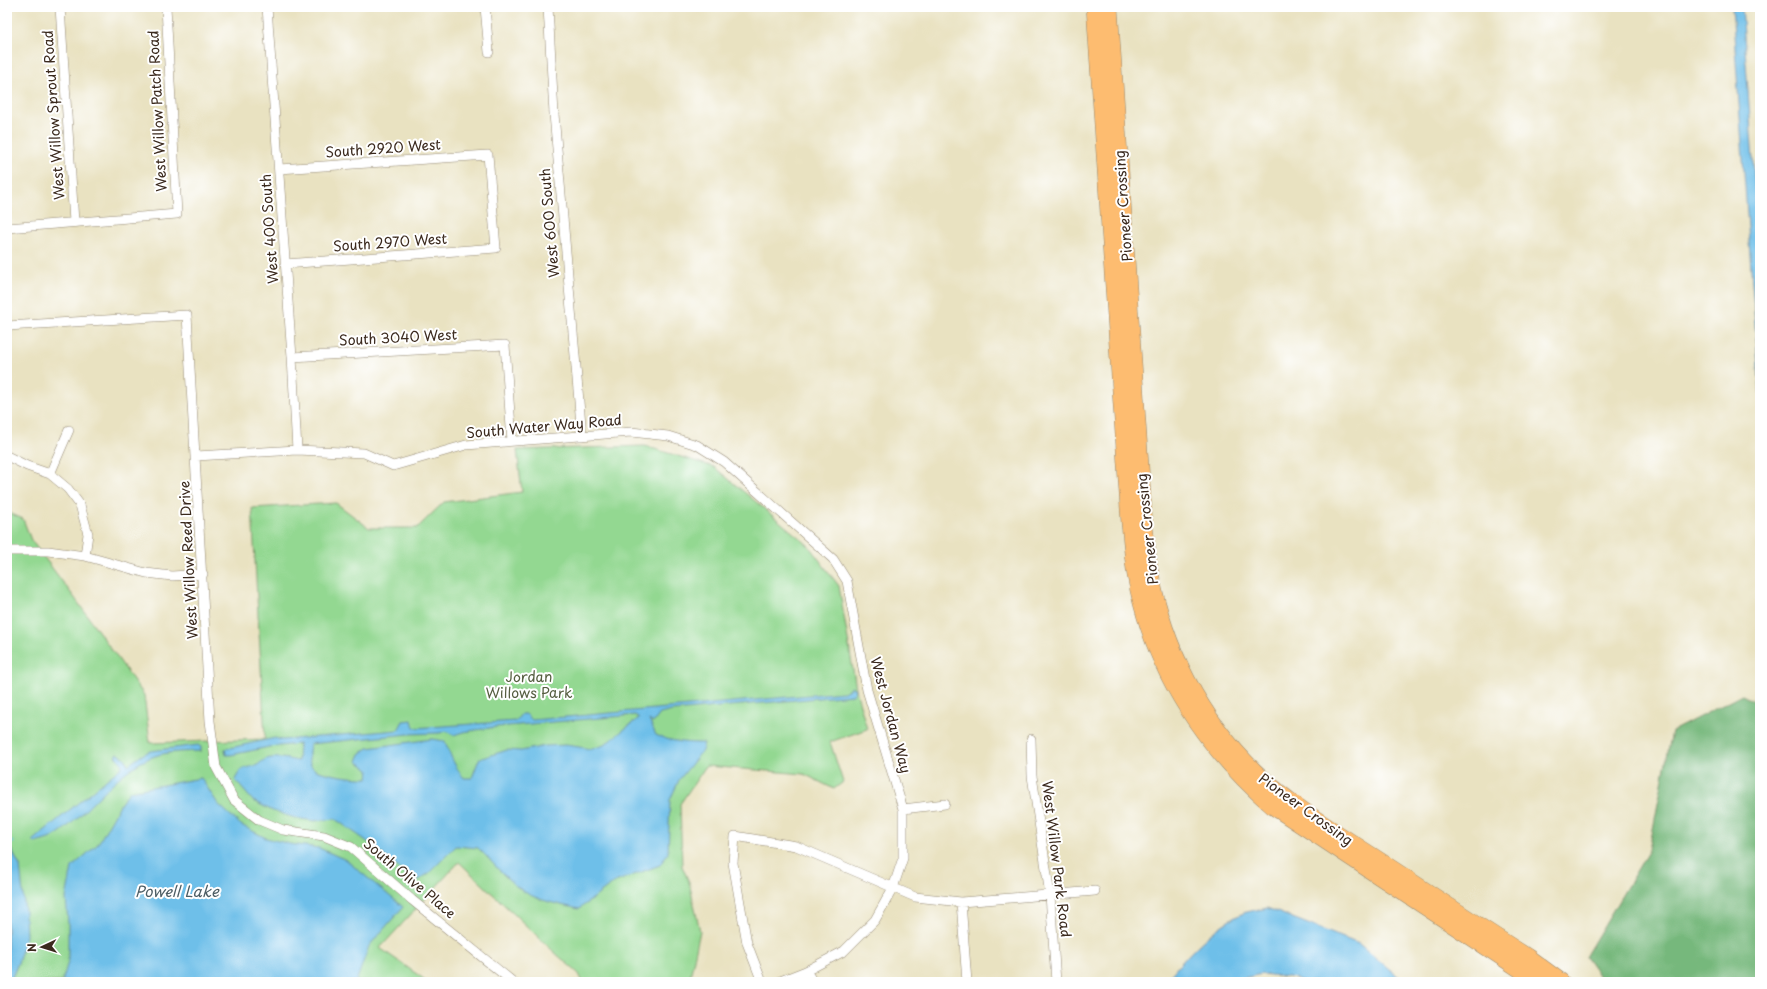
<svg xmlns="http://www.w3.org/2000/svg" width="1767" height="989" font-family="'Playpen Sans',sans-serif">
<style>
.green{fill:#93d891;stroke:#678158}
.forest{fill:#76b87b;stroke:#58714c}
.water{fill:#6ebfe9;stroke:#547484;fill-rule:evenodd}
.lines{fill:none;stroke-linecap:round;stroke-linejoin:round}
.stream{stroke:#6ebfe9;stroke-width:2.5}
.street-casing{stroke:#928670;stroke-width:10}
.highway-casing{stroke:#928670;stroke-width:18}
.street{stroke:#fff;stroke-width:9}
.highway{stroke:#fdbc6f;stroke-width:17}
.labels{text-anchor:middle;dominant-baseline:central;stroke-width:4;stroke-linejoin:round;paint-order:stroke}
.street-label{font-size:14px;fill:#3b2a1e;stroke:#fff}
.park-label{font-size:14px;fill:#555e40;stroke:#fff}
.water-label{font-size:15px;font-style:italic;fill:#4d5e65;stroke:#fff}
</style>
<rect width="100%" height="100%" fill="#fff"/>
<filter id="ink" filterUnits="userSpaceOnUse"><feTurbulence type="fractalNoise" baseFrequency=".025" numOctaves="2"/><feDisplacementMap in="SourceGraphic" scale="8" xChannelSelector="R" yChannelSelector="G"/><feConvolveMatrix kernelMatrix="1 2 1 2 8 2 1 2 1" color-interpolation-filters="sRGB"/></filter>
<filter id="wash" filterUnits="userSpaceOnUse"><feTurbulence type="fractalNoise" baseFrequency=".012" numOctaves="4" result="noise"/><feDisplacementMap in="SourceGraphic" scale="16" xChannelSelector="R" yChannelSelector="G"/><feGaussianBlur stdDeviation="0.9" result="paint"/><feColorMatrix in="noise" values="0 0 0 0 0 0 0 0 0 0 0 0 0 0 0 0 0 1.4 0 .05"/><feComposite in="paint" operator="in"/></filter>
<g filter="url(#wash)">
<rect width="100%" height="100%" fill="#e9e2c1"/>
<path class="green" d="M645,446L714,467L808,545L839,586L857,694L867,729L830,742L843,782L834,789L804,774L706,766L680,804L682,866L689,882L700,931L689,982H583L579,974L553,951L459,862L380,948L428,982H10L18,963L20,866L7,842V512L23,519L31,540L74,597L144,695L150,743L265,739L252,508L336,503L369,528H417L444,502L522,492L517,450Z"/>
<path class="forest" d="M1742,695L1760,704V982H1603L1585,957L1649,850L1672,731Z"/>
<path class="water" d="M1732,7H1742L1760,258V393Z
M852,687L856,689L853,695L672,711L660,714L653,723L649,720L656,735C671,742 688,743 704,743L702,751L679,780L670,800L668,853L660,865L615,882L579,909C562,905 538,901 523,891C507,881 492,861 478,848L456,846L428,874L418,880L407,875L368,842L335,819L314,821L295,818L273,811L253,801L235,780C240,769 243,768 255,766C259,765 261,761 266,759C276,756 288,759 298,761L299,744L269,747L231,755H226L225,749L275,738L282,740L398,730L403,721L412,720L414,728L516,721L521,714H526L532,720L844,692ZM635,715L639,718L604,745L592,749L566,745L545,746L521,751L507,750L479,759L472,778H464C455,767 450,755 445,741L432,739L368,748L360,754L357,761L369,770L368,778C359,779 319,774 313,768C307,762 309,751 310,744L409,734L440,733L446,731L454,735L463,732L496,727Z
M198,745L201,747V751C186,752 169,751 155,756C113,771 90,814 53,837C48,840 41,841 35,843L33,840L122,767L121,762L115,756L117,753L125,758L128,765L142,755L150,751Z
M201,778L218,804L241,825L266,838L290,844L319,848L346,860L403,907L369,946L356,982H62L68,962V923L66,898L72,867L98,844L121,803L130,791Z
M7,842L20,866L25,912L26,936L18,963L10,982H7Z
M1267,908L1359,944L1405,982H1304L1295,978L1262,974L1226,982H1165C1186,956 1214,925 1246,912C1252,910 1261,910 1267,908Z"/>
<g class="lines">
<path class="stream" d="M7,842H13"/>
</g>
</g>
<g filter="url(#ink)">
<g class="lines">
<g class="street-casing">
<path id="street" d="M60,7L74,222
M267,7L292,357L297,450
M485,7L489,52
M548,7L554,114L582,436
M279,169L488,155L496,248L285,264
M7,228L177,214L166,7
M7,326L187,315L210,721L216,767L234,800L259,820L283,830L324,836L351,847L412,900L513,982
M292,357L505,345L512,441
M7,456L27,466L50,474L68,489L80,505L88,534L85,556
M196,456L297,450L364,453L393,466L466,445L631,432L668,436L697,445L724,462L833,559L847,581L867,690L903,809V858L893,888L875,920L844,951L806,971L778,982
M50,474L69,430
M7,551H48L85,556L146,573L172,576L203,574
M1031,739L1032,776L1050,895L1056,982
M903,809L945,804
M961,902L967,982
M806,971L813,982
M762,982L747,943L733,863L735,836L796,846L915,897L961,902L1095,891"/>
</g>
<g class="highway-casing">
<path id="highway" d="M1095,7L1130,524C1132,541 1133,559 1136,576C1153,670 1202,744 1273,806L1520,969L1538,982
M1109,7L1144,525C1146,541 1147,557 1150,573C1164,648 1200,719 1255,772C1290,805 1332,830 1372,856C1424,890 1475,924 1527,957L1561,982"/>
</g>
<use href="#street" class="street"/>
<use href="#highway" class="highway"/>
</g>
</g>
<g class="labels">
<g class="street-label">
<text transform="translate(157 111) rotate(-93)">West Willow Patch Road</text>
<text transform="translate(53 115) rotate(-94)">West Willow Sprout Road</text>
<text transform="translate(383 148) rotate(-4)">South 2920 West</text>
<text transform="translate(1123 206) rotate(-94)">Pioneer Crossing</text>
<text transform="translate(549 223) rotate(-95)">West 600 South</text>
<text transform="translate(269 229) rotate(-94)">West 400 South</text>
<text transform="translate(390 242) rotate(-4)">South 2970 West</text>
<text transform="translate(398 337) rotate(-3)">South 3040 West</text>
<text transform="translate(544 426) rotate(-5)">South Water Way Road</text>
<text transform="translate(1147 529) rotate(-96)">Pioneer Crossing</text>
<text transform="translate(188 560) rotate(-93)">West Willow Reed Drive</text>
<text transform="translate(891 715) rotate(75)">West Jordan Way</text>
<text transform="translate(1306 809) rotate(36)">Pioneer Crossing</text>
<text transform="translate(1057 859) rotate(83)">West Willow Park Road</text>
<text transform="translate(410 878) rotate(40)">South Olive Place</text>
</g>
<g class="park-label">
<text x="529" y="676">Jordan<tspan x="529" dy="16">Willows Park</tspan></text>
</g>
<g class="water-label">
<text x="177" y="890">Powell Lake</text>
</g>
</g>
<rect width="1767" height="989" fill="none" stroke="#fff" stroke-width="24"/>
<g transform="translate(42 947) rotate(266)" stroke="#ffffff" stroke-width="3" paint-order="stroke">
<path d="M0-3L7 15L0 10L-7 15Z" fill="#3b2a1e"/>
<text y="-6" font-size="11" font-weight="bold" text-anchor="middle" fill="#3b2a1e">N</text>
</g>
</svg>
